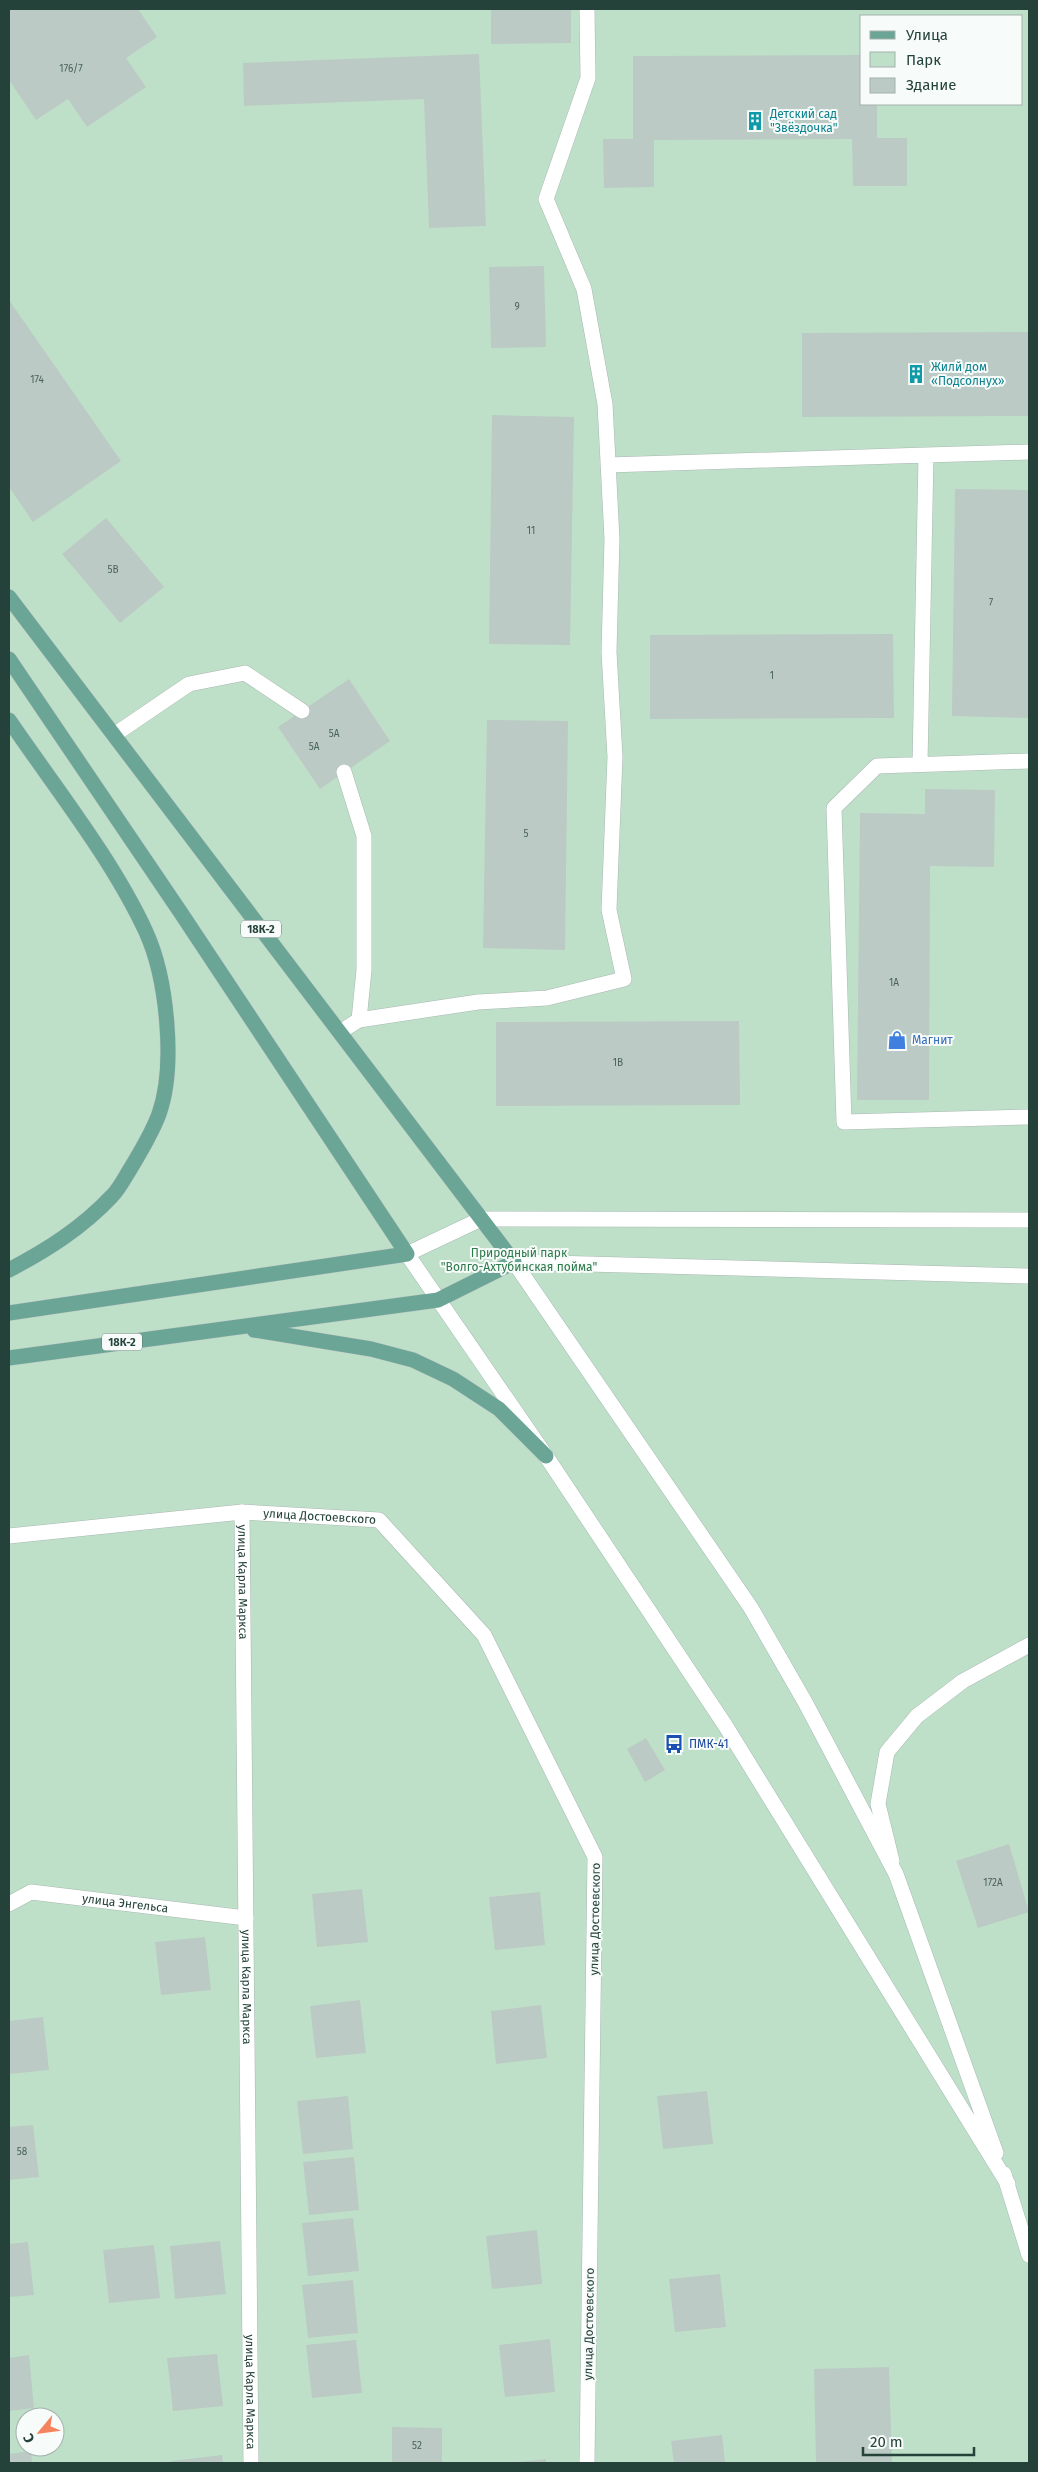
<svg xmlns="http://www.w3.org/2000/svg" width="1038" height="2472" font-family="'Fira Sans',sans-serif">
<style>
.green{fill:#bfe0c8;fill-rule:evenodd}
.building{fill:#bbcac4}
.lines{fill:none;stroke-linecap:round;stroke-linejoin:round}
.lane-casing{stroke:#a8b8b2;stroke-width:16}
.street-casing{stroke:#a8b8b2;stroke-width:16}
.secondary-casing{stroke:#a4bbb3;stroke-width:16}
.primary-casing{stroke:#c2cac8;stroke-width:16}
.lane{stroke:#fff;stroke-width:15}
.street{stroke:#fff;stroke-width:15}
.secondary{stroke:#fff;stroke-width:15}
.primary{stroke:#6aa596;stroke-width:15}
.labels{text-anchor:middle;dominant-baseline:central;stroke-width:4;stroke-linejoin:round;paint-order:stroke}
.number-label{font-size:10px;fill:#4a645c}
.shield{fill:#f7fbf9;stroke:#637a73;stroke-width:1}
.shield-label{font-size:11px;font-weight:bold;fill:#24423a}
.culture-label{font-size:12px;fill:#0d838f;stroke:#f7fbf9;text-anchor:start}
.shop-label{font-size:12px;fill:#366cbe;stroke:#f7fbf9;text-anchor:start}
.park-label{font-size:12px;fill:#2d7a4b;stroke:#f7fbf9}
.street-label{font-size:12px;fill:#24423a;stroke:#f7fbf9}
.transit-label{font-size:12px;fill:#164399;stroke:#f7fbf9;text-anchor:start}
</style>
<rect width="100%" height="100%" fill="#e6efeb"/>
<path class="green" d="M9,9H1029V2463H9ZM862,16H1022V104H862ZM25,2417H55V2447H25Z"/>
<path class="building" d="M9,9H138L157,37L126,58L146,87L87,127L68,99L36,120L9,80Z
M491,9H571V43L491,44Z
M479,54L486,226L429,228L424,99L244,106L243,63Z
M862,55V104H877V138H907V186H853L852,139L654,140V187L604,188L603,139H633V56Z
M544,266L546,347L491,348L489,267Z
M9,300L121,461L33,522L9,487Z
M1029,332V416L802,417V333Z
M492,415L574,417L570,645L489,644Z
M955,489L1029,490V718L952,716Z
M106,518L164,587L120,623L62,554Z
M893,634L894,718L650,719V635Z
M349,679L390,741L320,789L278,727Z
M487,720L568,721L565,950L483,948Z
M925,789L995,790L994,867L930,866L929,1100H857L860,813L925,814Z
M739,1021L740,1105L496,1106V1022Z
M646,1738L665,1770L645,1782L627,1749Z
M1009,1844L1029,1912L978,1928L956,1861Z
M362,1889L368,1942L317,1947L312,1894Z
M540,1892L545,1945L495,1950L489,1897Z
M205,1937L211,1990L161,1995L155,1942Z
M360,2000L366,2053L316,2058L310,2006Z
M541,2005L547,2058L496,2064L491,2011Z
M43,2017L49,2070L9,2074V2021Z
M707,2091L713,2144L663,2149L657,2096Z
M348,2096L353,2149L303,2154L297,2101Z
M33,2125L39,2177L9,2180V2127Z
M354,2157L359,2210L309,2215L303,2162Z
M353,2218L359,2271L308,2276L302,2223Z
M537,2230L542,2284L492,2289L486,2236Z
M220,2241L226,2294L175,2299L170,2246Z
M28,2242L34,2295L9,2297V2244Z
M154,2245L160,2298L109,2303L103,2250Z
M720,2274L726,2327L675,2332L669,2279Z
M353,2280L358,2333L308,2338L302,2285Z
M550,2339L555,2392L505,2397L499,2345Z
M356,2340L362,2393L312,2398L306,2345Z
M217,2354L223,2406L173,2411L167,2358Z
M29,2355L34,2408L9,2411V2358Z
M889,2367L892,2463H816L814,2369Z
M392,2427L442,2428V2463H392Z
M722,2435L725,2463H674L671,2441Z
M31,2451L32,2463H9V2454Z
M222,2455L223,2463H172L171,2461Z
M546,2459V2463H518V2462Z"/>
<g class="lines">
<g class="lane-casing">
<path id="lane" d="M608,465L926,455
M114,735L189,684L245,673L302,711
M1029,761L877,766L834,808L844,1122L1029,1117
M920,764L926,455L1029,452
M344,772L364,836V970L359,1020
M340,1032L359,1020L478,1002L547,998L624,979L609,910L615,757L609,652L612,539L605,404L584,289L546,199L588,78L587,9"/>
</g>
<g class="street-casing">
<g id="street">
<path d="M481,1219L1029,1220"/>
<path d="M514,1262L1029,1276"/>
<path id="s1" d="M242,1512L251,2463"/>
<path id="s2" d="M9,1536L242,1512L379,1520L484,1635L595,1857L587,2463"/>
<path d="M892,1861L878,1804L887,1752L917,1716L963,1681L1029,1645"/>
<path id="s3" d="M9,1904L31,1892L246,1918"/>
</g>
</g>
<g class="secondary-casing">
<path id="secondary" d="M481,1219L407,1254L546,1456L725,1725L1008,2184
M514,1262L751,1608L805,1702L896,1874L996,2153
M1004,2174L1029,2255"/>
</g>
<g class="primary-casing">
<path id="primary" d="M9,597L514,1262L438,1300L9,1358
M9,659L181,913L407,1254L9,1313
M9,720C54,786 113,860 146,932C167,978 176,1066 159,1114C152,1133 140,1153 129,1171C124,1179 119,1189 112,1196C82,1228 47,1250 9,1270
M254,1330L371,1349L413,1360L453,1379L499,1409L546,1456"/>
</g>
<use href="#lane" class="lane"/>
<use href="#street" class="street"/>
<use href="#secondary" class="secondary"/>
<use href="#primary" class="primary"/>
</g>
<defs>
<g id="building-bare" transform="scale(1.5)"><path d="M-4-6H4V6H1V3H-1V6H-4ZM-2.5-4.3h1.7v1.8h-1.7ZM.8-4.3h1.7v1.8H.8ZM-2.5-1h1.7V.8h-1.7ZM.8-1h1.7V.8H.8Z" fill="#0f9aa8" stroke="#f7fbf9" stroke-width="2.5" paint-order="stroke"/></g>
<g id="shop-bare" transform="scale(1.5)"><path d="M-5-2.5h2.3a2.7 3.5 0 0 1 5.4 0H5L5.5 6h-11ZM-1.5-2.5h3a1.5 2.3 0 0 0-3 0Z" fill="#3f7fe0" stroke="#f7fbf9" stroke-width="2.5" paint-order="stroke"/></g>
<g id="bus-bare" transform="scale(1.5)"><path d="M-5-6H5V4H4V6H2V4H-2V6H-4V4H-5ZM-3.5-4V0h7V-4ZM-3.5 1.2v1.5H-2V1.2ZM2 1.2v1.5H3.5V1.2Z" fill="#1a4fb4" stroke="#f7fbf9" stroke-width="2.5" paint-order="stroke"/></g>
</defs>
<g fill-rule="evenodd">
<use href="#building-bare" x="755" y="121"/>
<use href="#building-bare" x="916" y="374"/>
<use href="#shop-bare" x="897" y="1040"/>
<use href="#bus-bare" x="674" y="1744"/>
</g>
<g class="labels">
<g class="number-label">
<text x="71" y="69">176/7</text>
<text x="517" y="307">9</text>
<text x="37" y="380">174</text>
<text x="531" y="531">11</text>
<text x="113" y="570">5В</text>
<text x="991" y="603">7</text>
<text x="772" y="676">1</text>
<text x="334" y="734">5А</text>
<text x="314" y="747">5А</text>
<text x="526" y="834">5</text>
<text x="894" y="983">1А</text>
<text x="618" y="1063">1В</text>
<text x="993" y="1883">172А</text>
<text x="22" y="2152">58</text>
<text x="417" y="2446">52</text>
</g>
<g class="shield">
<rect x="241" y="920.5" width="40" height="17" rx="4"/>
<rect x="102" y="1333.5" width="40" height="17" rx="4"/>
</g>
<g class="shield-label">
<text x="261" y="929">18К-2</text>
<text x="122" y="1342">18К-2</text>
</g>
<g class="culture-label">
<text x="770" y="114">Детский сад<tspan x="770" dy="14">"Звёздочка"</tspan></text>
<text x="931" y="367">Жилй дом<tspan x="931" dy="14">«Подсолнух»</tspan></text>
</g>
<g class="shop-label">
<text x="912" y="1040">Магнит</text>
</g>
<g class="park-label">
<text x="519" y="1253">Природный парк<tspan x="519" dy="14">"Волго-Ахтубинская пойма"</tspan></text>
</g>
<g class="street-label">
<text stroke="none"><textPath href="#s2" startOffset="312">улица Достоевского</textPath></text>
<text stroke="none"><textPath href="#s1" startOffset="70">улица Карла Маркса</textPath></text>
<text stroke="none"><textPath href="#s3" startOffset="120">улица Энгельса</textPath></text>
<text transform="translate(595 1919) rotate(-89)">улица Достоевского</text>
<text stroke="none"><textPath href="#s1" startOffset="475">улица Карла Маркса</textPath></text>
<text transform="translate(589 2324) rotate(-89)">улица Достоевского</text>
<text stroke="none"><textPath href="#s1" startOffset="880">улица Карла Маркса</textPath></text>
</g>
<g class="transit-label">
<text x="689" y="1744">ПМК-41</text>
</g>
</g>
<rect width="1038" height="2472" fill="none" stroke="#24423a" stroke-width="20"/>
<rect x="860" y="15" width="162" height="90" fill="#f7fbf9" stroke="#a3b1ad"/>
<rect x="870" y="31" width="25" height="8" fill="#6aa596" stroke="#a3b1ad"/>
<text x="906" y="40" font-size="15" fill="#24423a">Улица</text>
<rect x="870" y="52" width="25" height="15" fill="#bfe0c8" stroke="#a3b1ad"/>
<text x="906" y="65" font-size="15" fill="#24423a">Парк</text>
<rect x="870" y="78" width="25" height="15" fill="#bbcac4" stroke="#a3b1ad"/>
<text x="906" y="90" font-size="15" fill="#24423a">Здание</text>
<g transform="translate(40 2432) rotate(241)"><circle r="24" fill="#f7fbf9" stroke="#a3b1ad"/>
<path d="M0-4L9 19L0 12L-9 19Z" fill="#f4845f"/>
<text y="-8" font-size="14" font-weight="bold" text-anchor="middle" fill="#24423a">С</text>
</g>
<path d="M863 2447v8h111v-8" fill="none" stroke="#24423a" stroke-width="2.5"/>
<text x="870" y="2447" font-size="15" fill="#24423a" stroke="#f7fbf9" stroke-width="4" paint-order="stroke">20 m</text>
</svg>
